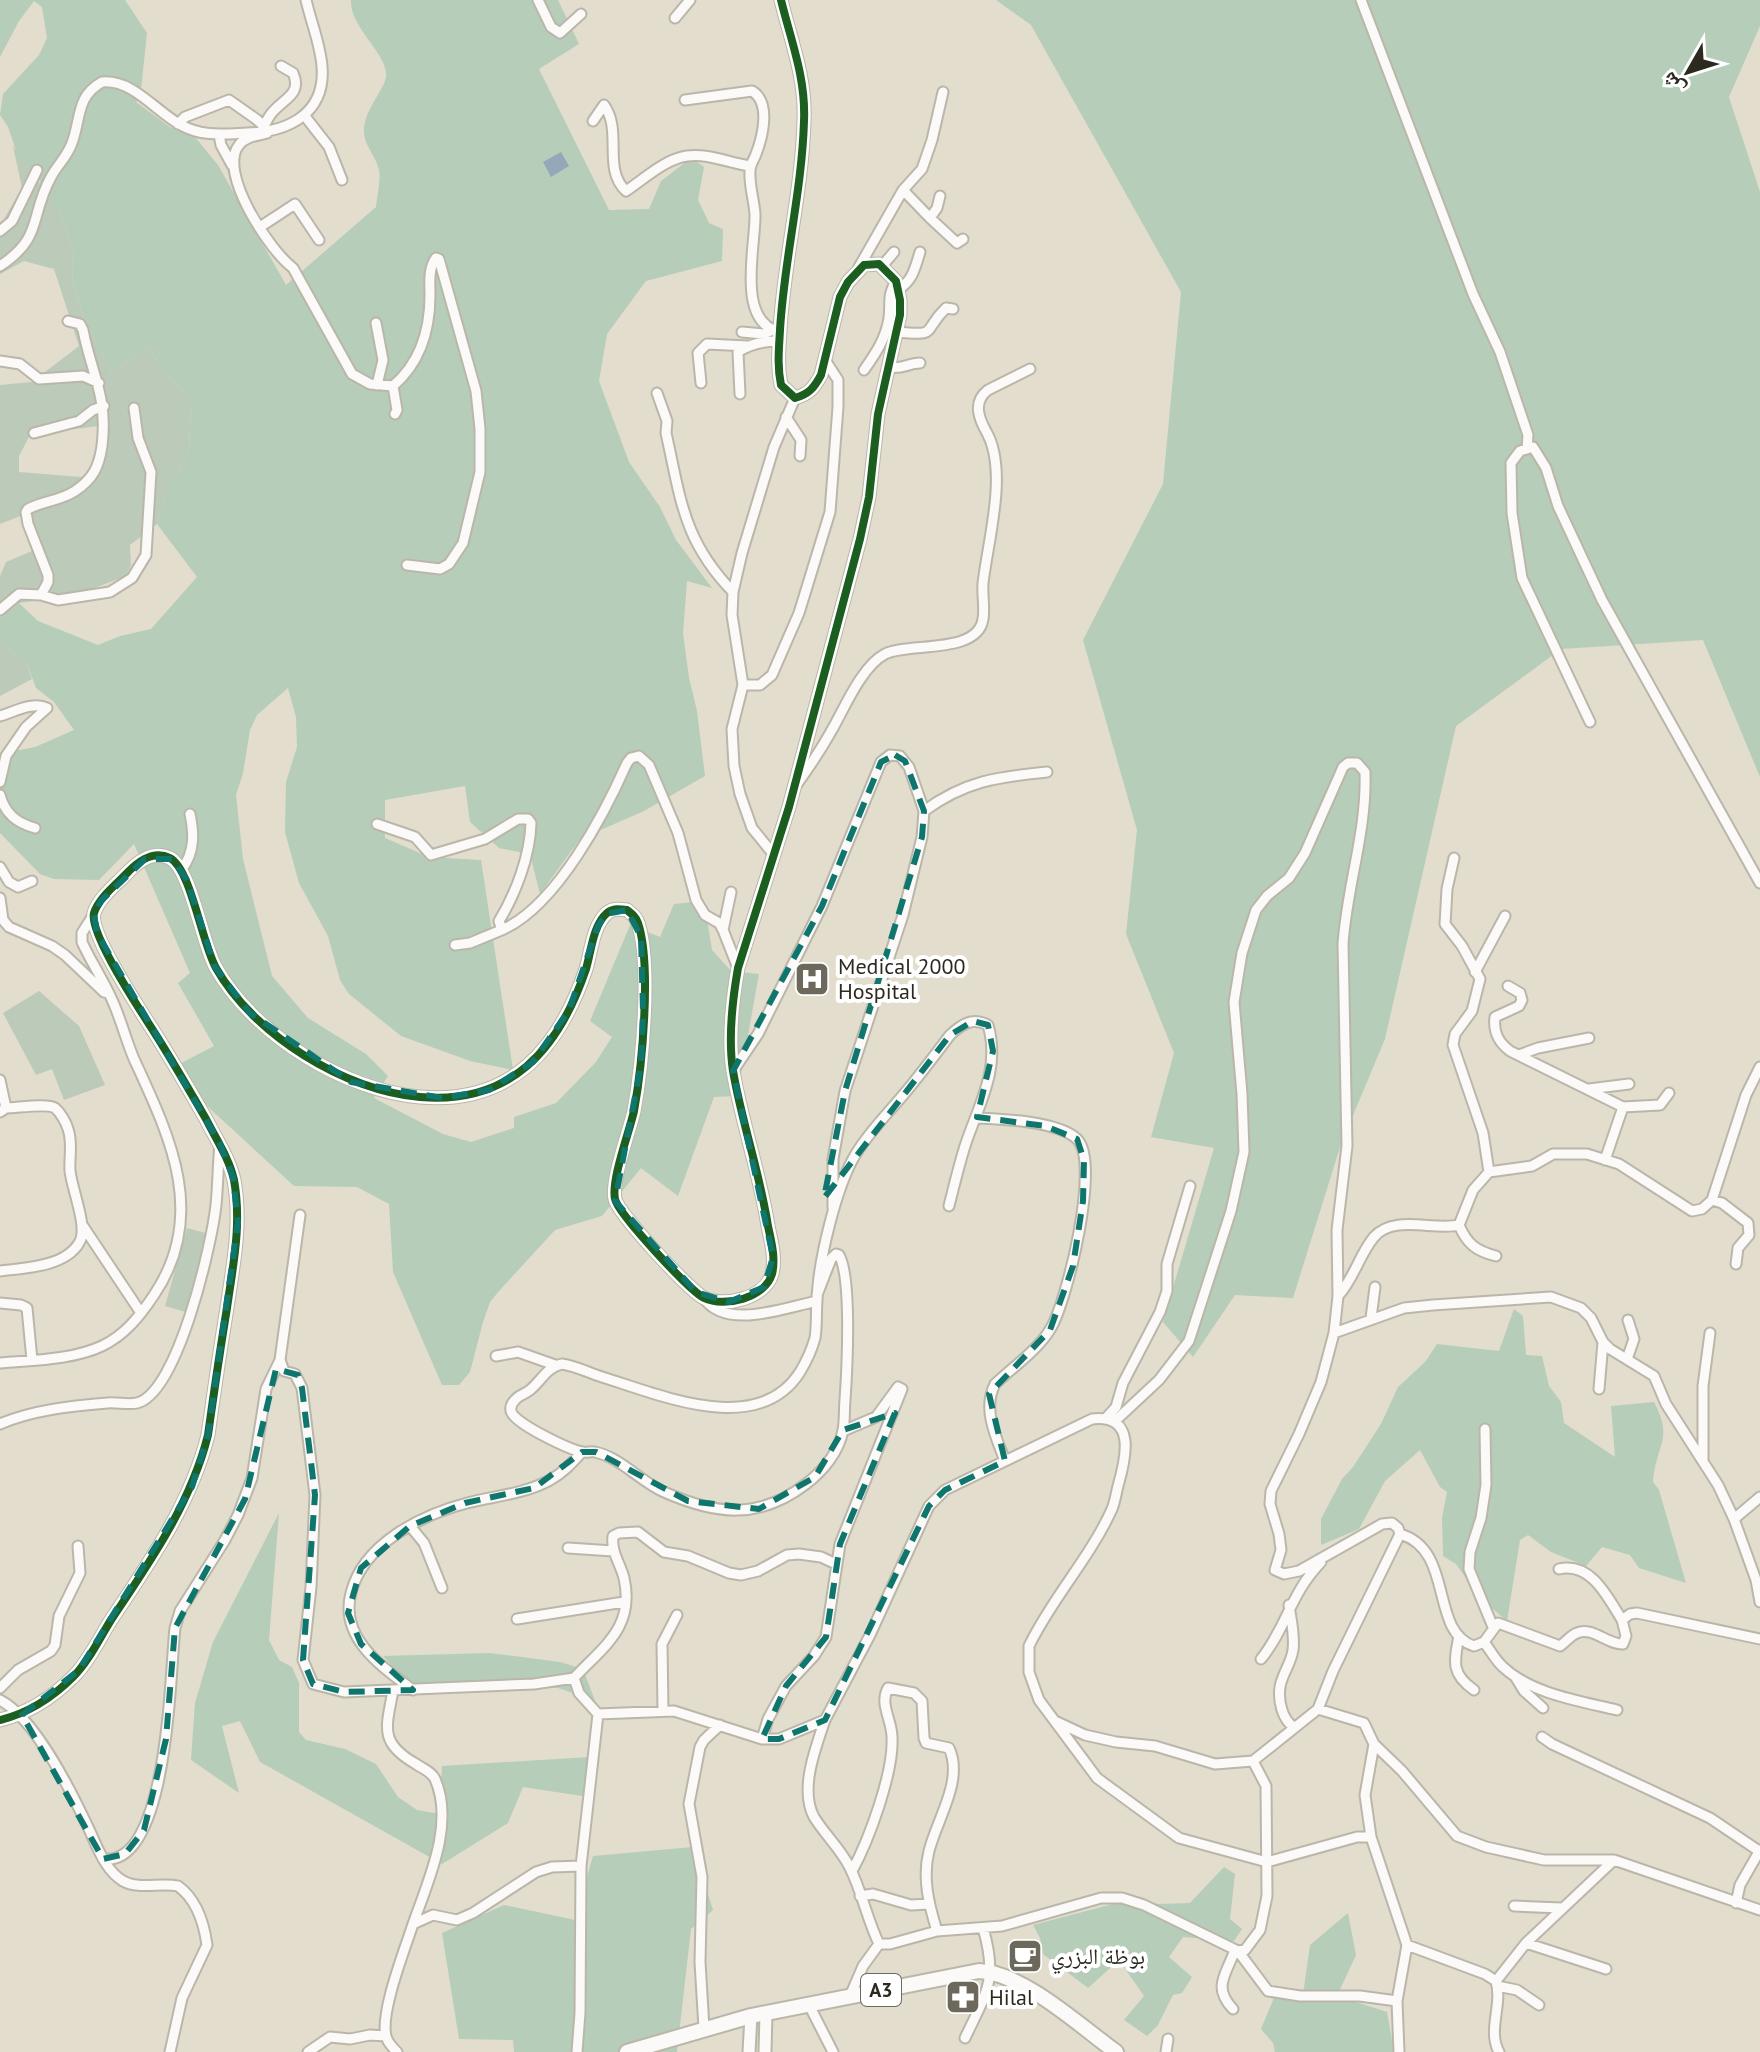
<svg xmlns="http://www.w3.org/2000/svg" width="1760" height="2052" font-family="'PT Sans','Noto Naskh Arabic',sans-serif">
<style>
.green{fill:#bccaba;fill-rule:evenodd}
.forest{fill:#b6cdba}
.water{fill:#95a8b9}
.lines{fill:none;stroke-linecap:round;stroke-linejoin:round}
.minor-casing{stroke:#bab6aa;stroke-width:13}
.tertiary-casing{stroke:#bab6aa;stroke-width:15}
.trunk-casing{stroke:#bab6aa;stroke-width:18}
.minor{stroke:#fbfaf8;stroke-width:9}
.tertiary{stroke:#fbfaf8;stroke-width:11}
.trunk{stroke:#fbfaf8;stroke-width:14}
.cycleway-casing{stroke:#fff;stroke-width:13}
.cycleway{stroke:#1b5e20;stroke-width:8}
.marked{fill:none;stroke:#0f766e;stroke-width:6;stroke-dasharray:16 10;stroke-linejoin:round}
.labels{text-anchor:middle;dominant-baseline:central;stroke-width:8;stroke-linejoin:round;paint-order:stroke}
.shield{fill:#fff;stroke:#6b6962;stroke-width:2}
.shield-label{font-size:20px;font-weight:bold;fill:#2c291e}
.poi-label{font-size:22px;fill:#2c291e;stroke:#fff;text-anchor:start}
</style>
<rect width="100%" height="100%" fill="#e2ddcd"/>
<path class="green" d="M13,146L59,210L74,252L72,279L84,318L111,373L147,346L191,404L189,449L179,470L172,477L157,524L130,545L131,565L126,576L76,595L19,603L0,617V576L6,562L32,551L23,515L0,524V385L32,382L79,346L54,269L24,261L0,274V226L22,188ZM98,426L93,478L19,472V456L30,435Z
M0,644L26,661L32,679L0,696Z
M39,991L79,1026L105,1085L64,1100L52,1069L36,1075L3,1013Z
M187,1228L209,1234L186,1312L165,1306Z"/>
<path class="forest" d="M0,0H125L147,33L140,99L136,102L170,127L195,137L218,165L286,285L376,207C377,196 381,180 379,170C376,155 363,145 364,129C365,107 389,85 386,72C382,48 350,27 351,0H558L579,44L539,69L609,210L649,209L661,181L691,158L704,167L698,200L709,223L723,229L722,261L646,281L607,334L599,381L629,462L660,507L676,540L712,588L687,581L683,633L689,678L697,711L705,776L644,811L580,839L540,894L530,854L499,848L470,822L465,786L385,800V838L429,857L481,860L513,1070L470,1061L401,1036L349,994L340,980L328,936L299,883L285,832L286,782L297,747L296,717L288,688L257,715L250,730L243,773L236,795L243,859L272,976L308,1018L366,1054L388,1076L374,1098L443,1134L471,1142L514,1128V1117L556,1103L596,1062L612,1037L590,1021L630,925L660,937L674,904L704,901L712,950L731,971L759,974L737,1096L714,1097L678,1196L641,1168L602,1216L555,1230L499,1291L490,1302L483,1322L470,1372L459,1385H442L393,1272L389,1204L357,1187L294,1186L168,1070L214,1046L178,983L190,973L134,844L99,880L54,879L40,874L0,833V754L35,747L74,730L54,702L36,688L26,661L0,644V617L19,603L38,621L98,645L120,636L151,629L197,577L157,524L172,476L179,470L189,449L191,404L147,346L111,373L84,318L72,279L74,252L59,210L42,188L39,180L18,156L8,127L0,115L3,94L39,55L47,38L42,7L34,1L19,21L0,57Z
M996,0H1760V26L1729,97L1760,192V777L1703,640L1561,649L1456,726L1385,1039L1341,1144L1293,1298L1235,1295L1193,1357L1163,1322L1214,1148L1151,1137L1174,1053L1126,934L1137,830L1083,640L1163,484L1181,292L1031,25Z
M1514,1309L1523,1316L1526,1355L1542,1356L1549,1386L1561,1402L1564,1423L1615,1457L1611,1406L1654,1402C1674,1440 1656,1443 1653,1482L1659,1490L1686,1583L1639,1568L1630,1555L1602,1547L1586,1566L1551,1552L1528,1535L1520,1540L1507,1621L1479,1597L1456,1564L1443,1556L1442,1518L1447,1492L1440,1487L1420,1450L1385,1481L1359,1529L1321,1545V1519L1342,1479L1353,1467L1381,1424L1398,1387L1425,1362L1437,1344L1499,1351Z
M279,1513L269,1640L279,1660L292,1667L299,1683V1732L306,1740L345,1749L376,1764L398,1797L417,1810L440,1814L442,1766L590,1757L593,1738L594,1700L558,1688L407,1683L383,1656L490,1653L560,1662L583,1669L597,1706L594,1756L595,1798L523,1787L508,1823L442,1864L260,1762L240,1721L222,1726L239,1793L191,1760L195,1703L213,1642Z
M693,1847L713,1910L691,1929L677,2052H514L513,2040L459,2039L442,1933L504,1905L575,1920L593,1856Z
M1224,1867L1235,1874L1230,1919L1242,1929L1234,1941L1183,1937L1169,1957L1192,1977L1182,1993L1173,1995L1158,2025L1147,2036L1124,2020L1144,1996L1119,1960L1088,1988L1043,1954L1040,1938L1033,1925L1132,1899L1159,1904L1190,1903Z
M1348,1913L1356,1955L1337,1996L1387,2012L1394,2052H1275L1273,2043L1261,2029L1276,1993L1297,2000L1304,1988L1310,1945Z"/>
<path class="water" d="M561,152L569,166L551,177L543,162Z"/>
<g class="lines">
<g class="minor-casing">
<path id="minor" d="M538,0L551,27L560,33L581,14
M1361,0L1473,294L1500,352L1528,435L1527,449
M675,18L690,0
M685,100L752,91C771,102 763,136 756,154C754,160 750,164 750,171C749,185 754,200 755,214C756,245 735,322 780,332
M304,115L329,147L342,180
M593,121L604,105C623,131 602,169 626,191C644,179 665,159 687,156C708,153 729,163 750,166
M178,124L185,117L229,100L256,119L264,126L267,133C257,136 246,136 239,145C217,172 270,251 293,268L352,374L370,384L393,386C420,363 430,330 430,295C430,282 428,269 436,258L439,259L476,391L480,429V472L463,543L449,564L440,569L407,565
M264,126C266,122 268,118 271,114C282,99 303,95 293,73L281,66
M219,135L221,145L232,165
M903,190L930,218L937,208L940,196
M930,218L957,243L963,239
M260,227L295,204L319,240
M0,231L12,221L37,170
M0,266C44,237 29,217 51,177C58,164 69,155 73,140C81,116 77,96 102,82C133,79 156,112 181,125C202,137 224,134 247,133C288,132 326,114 322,66C320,43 311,22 306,0
M882,266L894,252
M859,267L903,190L922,169L932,140L943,92
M899,289C913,280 915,268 920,252
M376,323L383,360L377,385
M742,332L764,334L773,330
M897,332C940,336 921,332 946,308L953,309
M0,361L20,364L39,379L83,376L99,383
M889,367C902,370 908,363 920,363
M864,370C876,353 886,338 889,318C891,301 887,297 896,281
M701,383L698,353L707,344L747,346
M393,386L397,410L395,414
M657,393L667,421L666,433C681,500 683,540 733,592
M740,394L738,352C751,343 764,341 779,341
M786,417L801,440L800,456
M34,433L79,421L93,410L104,406
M41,595L58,600L110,592L132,578L146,555L151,472L138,438L134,408
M0,610L19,594L41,595L48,582V575L28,524L26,512L28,509C43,501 60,501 75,491C93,479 99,467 102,446C108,396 92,376 83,330L80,324L68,321
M743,685H760L772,675L799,613L830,512L838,407V380L825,360
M0,716C14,712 33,701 47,708L26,727L6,756L0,782
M1590,722L1522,578L1512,513L1511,463L1520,451L1533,447L1546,468L1558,506L1602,600L1760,883
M797,784C810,766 822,748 833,728C845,707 862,666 885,654C907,642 978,655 983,619C985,609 982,594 983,583C988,540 1008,472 987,433C979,419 972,402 988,390L1030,369
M0,795C5,814 17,823 35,828
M924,811C965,781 997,777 1047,772
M377,824L415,837L431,855L485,839L518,819H528L531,823C530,856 516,893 499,921L501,927L506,928C558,902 604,815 627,763L631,758L639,756L649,765L678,833L696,900L705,915L719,923L723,930L738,968
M774,855L752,828L740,794L734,766L732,729L743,685L732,615L733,592L742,553L774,447L795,398
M1454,858L1447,889L1445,924L1462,946L1480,979L1472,1011L1455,1034L1453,1045L1483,1133L1489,1172
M0,867L9,882L18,887L32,881
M182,869C195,852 194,833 190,814
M0,898L3,920L9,927L52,946L65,955L104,992L109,993
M723,930L731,892
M455,945L470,943L504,929
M1475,972L1505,916
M1508,986L1520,993L1522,1000L1519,1006L1495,1017C1493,1032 1498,1042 1510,1051L1623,1107L1605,1160
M1519,1055L1538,1048L1589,1038
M733,1071L758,1034L822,906L881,762L890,755L900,756L909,767L924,811L922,837L903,915L845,1091L833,1159V1208
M0,1080L6,1108L0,1112
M1589,1089L1629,1084
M1623,1107L1660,1105L1669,1093
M976,1118C1001,1119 1058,1121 1077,1139C1101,1162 1067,1301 1051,1328C1039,1349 1013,1367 995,1384C982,1409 996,1437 1005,1461
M1712,1200L1722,1203L1748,1223L1749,1235L1738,1248L1736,1264
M1459,1225C1467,1244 1476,1251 1496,1256
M83,1226L141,1313
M0,1271C24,1268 65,1267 79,1243C89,1229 72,1190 70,1171C69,1157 73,1143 68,1129C66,1122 60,1112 55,1108C47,1103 17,1108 6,1108
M817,1295L831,1259L836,1254L839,1255C852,1277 847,1371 845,1400C844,1410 845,1420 843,1430C839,1452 823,1471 806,1484C759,1520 716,1515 664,1492C641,1482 620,1457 595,1452C591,1451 587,1453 583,1452C570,1450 513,1423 511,1411C510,1406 512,1403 515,1400C519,1395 525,1394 530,1390C541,1381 547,1367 562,1364C576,1366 589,1373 602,1377C661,1395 758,1438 800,1372C806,1362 812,1349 815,1338C817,1326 816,1313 817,1301C818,1263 836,1185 857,1152C870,1131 888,1113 904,1094C920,1075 935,1055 950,1035C962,1024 972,1017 988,1025C1001,1069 978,1106 965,1146C959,1165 954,1186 949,1206
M1338,1296C1354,1279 1359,1255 1374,1237C1394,1214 1434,1231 1459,1225L1473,1190L1489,1172L1532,1166L1553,1154H1587L1619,1164L1692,1211L1702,1209L1712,1200L1746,1095L1760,1067
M703,1297C725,1331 784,1308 817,1301
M0,1303L21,1305L27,1308L32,1360
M1371,1318L1375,1287
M1334,1333L1404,1308L1433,1305L1551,1297L1581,1308L1591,1318L1603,1342L1610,1349L1654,1376L1666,1404L1718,1485L1734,1519L1756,1580L1760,1602
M496,1356L518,1352L555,1365
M1627,1359L1634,1339L1628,1320
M280,1360L284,1371L295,1374L302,1388L315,1495L311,1587L303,1660L313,1684L344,1692L534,1684L574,1678L579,1693L598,1714L581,1866L580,2013L577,2052
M0,1363C33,1360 72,1360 102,1346C125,1335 140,1316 154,1295C208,1215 170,1137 134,1059C126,1040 121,1020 113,1002C104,981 91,962 82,942V933L94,914
M1599,1389L1603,1342
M1106,1418L1116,1407L1123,1383L1160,1312L1167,1291V1264L1190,1186
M0,1424C33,1410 71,1406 107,1403C116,1402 128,1405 137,1403C178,1393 212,1243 216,1205C218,1185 218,1164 220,1144
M1485,1429L1486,1485L1481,1518L1470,1552L1469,1569L1493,1627
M843,1431L876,1417L898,1387L902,1389
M1703,1461V1386L1710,1333
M1734,1519L1760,1497
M410,1526L424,1543L442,1588
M1400,1534C1455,1550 1429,1632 1474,1646L1484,1642L1498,1623L1560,1646C1566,1642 1571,1635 1577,1633C1592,1626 1608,1645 1623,1644L1626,1636L1622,1620L1630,1614L1637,1613L1760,1639
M568,1548L613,1551
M1559,1569C1591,1562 1607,1596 1622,1620
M1289,1605C1291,1620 1295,1635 1293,1650C1291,1664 1282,1674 1280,1687C1278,1700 1282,1720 1294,1727
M517,1619L624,1602
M1459,1636C1454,1662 1451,1674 1474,1690
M1484,1642C1490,1650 1496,1661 1503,1667C1532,1694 1580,1701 1617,1710
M1261,1659C1287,1627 1290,1594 1321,1562
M574,1678C604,1646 635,1627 624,1578C620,1563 611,1552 613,1536L619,1533L638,1532L664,1552L688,1556L729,1573L741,1575L758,1571L787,1555L799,1554L821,1557L836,1564
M1516,1678L1524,1691L1543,1708
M0,1688L18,1670L51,1651L55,1645L59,1616L80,1573L78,1546
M413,1690C382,1667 339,1638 351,1593C363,1544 421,1515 467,1503C494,1496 525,1494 550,1480C563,1473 572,1463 582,1452
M393,1691C386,1728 379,1743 416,1764C423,1769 431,1771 435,1779C455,1824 428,1881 413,1924
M0,1700C35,1718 70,1789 87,1825C96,1843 104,1870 123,1881C139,1890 161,1882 178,1886C196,1899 204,1923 207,1945L182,1998L170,2052
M1318,1709L1364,1723L1374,1744L1365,1795L1371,1837
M663,1711L662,1644L677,1615
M598,1714L674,1711L762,1739H779L825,1720L870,1635L929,1506L945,1490L1092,1419C1137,1414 1126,1458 1118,1486C1116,1494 1115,1502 1112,1509C1090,1558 1052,1598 1029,1646V1672L1039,1700L1097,1778L1179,1838L1267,1862L1357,1837H1371L1407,1945L1485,1974L1496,1981C1503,2005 1487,2030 1499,2052
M825,1720C816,1747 799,1789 814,1817C825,1835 841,1849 850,1868C862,1892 867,1919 879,1944
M1055,1721L1085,1735L1116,1742L1155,1746L1215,1764L1253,1761
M1542,1737L1552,1744L1710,1818L1759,1851
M762,1739L768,1719L786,1686L814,1656L826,1637L840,1544L902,1389
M1374,1744L1402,1771L1457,1836L1486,1847L1544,1860H1614
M103,1859C169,1868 170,1670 175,1628L180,1611L225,1540L238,1515L252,1478L266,1389L280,1360L300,1215
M852,1871C869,1840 894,1772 892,1737C892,1720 879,1704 888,1688L914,1693L922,1701L924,1738L926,1743L949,1748C964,1780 937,1819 929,1851C922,1878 929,1905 937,1931
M860,1896L873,1894L911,1905L929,1904
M1736,1903L1740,1885L1760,1850
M1514,1906L1561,1908
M1526,1943L1606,1969
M1238,1951L1268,1991L1300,1996H1360L1397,2001
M1496,1981L1526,1943L1614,1860L1760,1910
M1497,1986L1517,1990L1539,2005
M850,1996L863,1966L879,1944H890L937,1931L1002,1926L1101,1898H1122L1144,1905L1238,1951L1245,1950L1260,1930L1267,1896L1266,1786L1253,1761L1318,1709L1333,1671L1400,1534L1398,1528L1392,1523L1382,1524L1299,1571L1284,1574L1275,1570L1281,1550L1279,1534L1270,1504L1271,1491L1299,1434L1321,1382L1334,1333L1338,1296L1337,1230L1347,1146L1343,944C1347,885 1367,832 1365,772L1357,763H1348L1343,767L1305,853L1289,878L1267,896L1256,910L1242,953L1234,1002L1242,1094L1244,1152L1231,1211L1189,1341L1159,1380L1115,1421
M808,2003L833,2052
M1233,2009C1212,1987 1226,1975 1235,1950
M704,2028L700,1962L702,1877L689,1804L700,1747L704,1740L720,1725
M965,2038C987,1992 998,1979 983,1928
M308,2052L330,2037L350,2039L370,2035L386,2036
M397,2052C393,2048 387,2042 386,2036C380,2012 405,1949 413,1924L433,1915L457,1920L473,1913L536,1872L552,1867L581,1866
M1166,2052L1168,2039
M1399,2052L1397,2001L1407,1945"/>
</g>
<g class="tertiary-casing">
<path id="tertiary" d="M0,1720C29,1713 52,1698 73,1677C89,1661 99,1639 111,1620C150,1562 191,1503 208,1435C214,1392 220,1350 227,1308C233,1265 242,1224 234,1180C229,1158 216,1139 206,1119C187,1086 168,1053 147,1021C135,1002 89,932 94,913C99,897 118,883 129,871C140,860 154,850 170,858C191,869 202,944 216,968C254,1035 345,1091 420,1097C511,1105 559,1049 586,969C591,952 593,925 607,913C613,908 620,909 627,910C632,914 636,917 638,923C652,965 642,1067 634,1111C629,1133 611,1180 615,1199C618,1214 690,1291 704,1298C725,1308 765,1298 772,1274C776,1258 771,1241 768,1226C760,1174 742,1123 733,1071C728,1038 732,1002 738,968L789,807L860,539L869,497L878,414L900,315V300L896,281L879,264L864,265L848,282L840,297L821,375C814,388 809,394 795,398L781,385C777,366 779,348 780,330C784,260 802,191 804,121C806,78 791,41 781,0
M749,2052L751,2016
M765,2052L766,2013"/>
</g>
<g class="trunk-casing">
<path id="trunk" d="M627,2052L751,2016L979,1971C1023,1973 1080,2026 1116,2052"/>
</g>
<use href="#minor" class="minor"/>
<use href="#tertiary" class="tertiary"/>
<use href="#trunk" class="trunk"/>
<g class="cycleway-casing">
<path id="cycleway" d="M0,1720C29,1713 52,1698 73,1677C89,1661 99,1639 111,1620C150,1562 191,1503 208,1435C214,1392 220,1350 227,1308C233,1265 242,1224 234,1180C229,1158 216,1139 206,1119C187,1086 168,1053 147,1021C135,1002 89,932 94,913C99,897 118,883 129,871C140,860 154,850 170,858C191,869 202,944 216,968C254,1035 345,1091 420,1097C511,1105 559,1049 586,969C591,952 593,925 607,913C613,908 620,909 627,910C632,914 636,917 638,923C652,965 642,1067 634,1111C629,1133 611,1180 615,1199C618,1214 690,1291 704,1298C725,1308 765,1298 772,1274C776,1258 771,1241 768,1226C760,1174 742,1123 733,1071C728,1038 732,1002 738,968L789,807L860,539L869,497L878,414L900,315V300L896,281L879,264L864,265L848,282L840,297L821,375C814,388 809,394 795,398L781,385C777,366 779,348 780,330C784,260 802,191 804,121C806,78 791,41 781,0"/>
</g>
<use href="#cycleway" class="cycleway"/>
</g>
<path class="marked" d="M895,755L905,761L924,811L922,837L845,1091L824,1198L950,1035L973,1021L988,1025L993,1051L977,1117L1045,1126L1077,1139L1084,1160L1083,1201L1073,1266L1050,1330L989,1394L1005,1461L945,1490L929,1506L825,1720L779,1739H762L786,1686L826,1637L840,1544L895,1413L843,1430L815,1477L759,1509L688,1501L596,1452H582L534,1488L465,1503L410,1526L361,1568L348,1613L361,1644L413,1690L344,1692L313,1684L303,1660L315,1495L302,1388L298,1375L276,1369L245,1499L175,1628L166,1739L144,1830L125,1854L103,1859L22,1715L79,1670L192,1487L208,1435L238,1222L233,1177L220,1144L97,933L94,914L101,901L145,859H172L187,880L215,967L250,1013L351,1082L443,1098L489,1090L533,1062L569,1010L598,926L606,914L627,910L641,937L643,1011L641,1065L615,1201L696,1292L729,1302L764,1287L773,1257L733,1071L822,906L881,762Z"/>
<defs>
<g id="hospital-square" transform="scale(1.8)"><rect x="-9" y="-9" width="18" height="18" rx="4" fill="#6c685b" stroke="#fff"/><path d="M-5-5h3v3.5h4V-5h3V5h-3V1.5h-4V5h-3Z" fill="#fff"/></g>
<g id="cafe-square" transform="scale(1.8)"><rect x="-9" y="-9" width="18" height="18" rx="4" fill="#6c685b" stroke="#fff"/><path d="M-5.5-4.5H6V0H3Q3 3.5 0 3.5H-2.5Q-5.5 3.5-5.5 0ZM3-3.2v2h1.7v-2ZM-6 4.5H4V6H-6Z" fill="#fff"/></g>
<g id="pharmacy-square" transform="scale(1.8)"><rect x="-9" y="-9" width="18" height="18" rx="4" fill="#6c685b" stroke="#fff"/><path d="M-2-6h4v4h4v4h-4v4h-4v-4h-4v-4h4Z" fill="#fff"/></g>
</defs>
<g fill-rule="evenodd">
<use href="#hospital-square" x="812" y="979"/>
<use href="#cafe-square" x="1025" y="1956"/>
<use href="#pharmacy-square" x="963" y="1997"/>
</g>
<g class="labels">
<rect class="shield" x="861" y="1974" width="40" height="32" rx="6"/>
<g class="shield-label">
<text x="881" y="1990">A3</text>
</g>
<g class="poi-label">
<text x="838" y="966">Medical 2000<tspan x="838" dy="25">Hospital</tspan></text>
<text x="1051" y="1956">بوظة البزري</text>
<text x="989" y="1997">Hilal</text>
</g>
</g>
<g transform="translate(1688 72) rotate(231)" stroke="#ffffff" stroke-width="6" paint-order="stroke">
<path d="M0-6L14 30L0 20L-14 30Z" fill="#2c291e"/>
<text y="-12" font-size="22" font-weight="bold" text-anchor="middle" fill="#2c291e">ش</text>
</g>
</svg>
